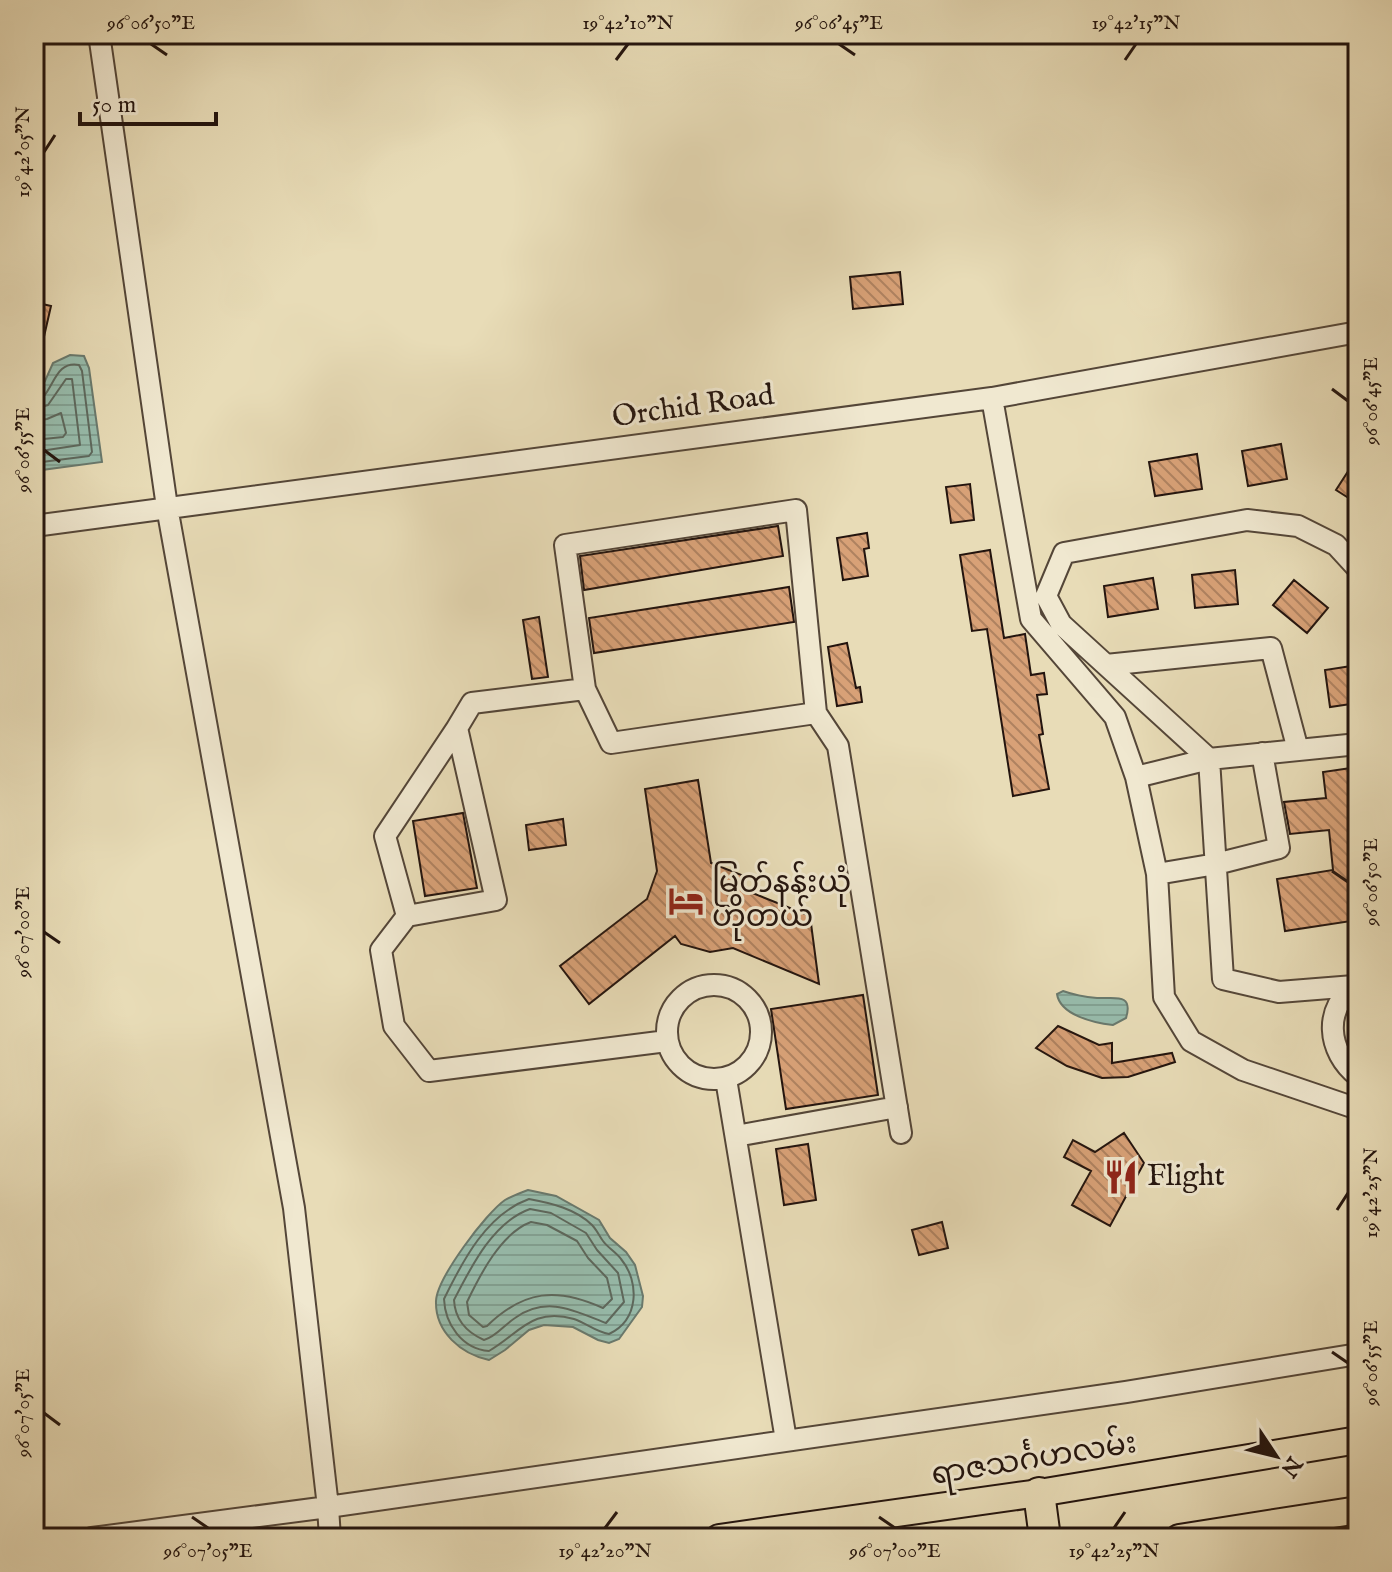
<svg xmlns="http://www.w3.org/2000/svg" width="1392" height="1572" font-family="'IM FELL English','Noto Sans Myanmar',serif">
<style>
.water{fill:url(#water-rules);stroke:#69796d;stroke-width:2}
.lines{fill:none;stroke-linecap:round;stroke-linejoin:round}
.shore{stroke:#5d685d;stroke-width:2}
.building{fill:url(#building-back-hatch);stroke:#23140e;stroke-width:2}
.minor-casing{stroke:#544638;stroke-width:24}
.major-casing{stroke:#23140e;stroke-width:30}
.highway-casing{stroke:#23140e;stroke-width:34}
.minor{stroke:#f0e8d0;stroke-width:20}
.major{stroke:#e8dcb7;stroke-width:26}
.highway{stroke:#e8dcb7;stroke-width:30}
.ticks{fill:none;stroke:#23140e;stroke-width:3}
.labels{text-anchor:middle;dominant-baseline:central;stroke-width:6;stroke-linejoin:round;paint-order:stroke}
.street-label{font-size:30px;fill:#23140e;stroke:#f0e8d0}
.poi-label{font-size:30px;fill:#23140e;stroke:#f0e8d0;text-anchor:start}
.neatline{fill:none;stroke:#23140e;stroke-width:3}
.ticks-label{font-size:20px;text-anchor:middle;fill:#23140e}
</style>
<defs>
<pattern id="water-rules" width="6" height="5" patternUnits="userSpaceOnUse" patternTransform="scale(2)"><rect width="6" height="5" fill="#97bcac"/><path d="M0 2.5h6" fill="none" stroke="#82a193"/></pattern>
<pattern id="building-back-hatch" width="6" height="6" patternUnits="userSpaceOnUse" patternTransform="scale(2)"><rect width="6" height="6" fill="#d8a177"/><path d="M-1 5l2 2M0 0l6 6M5-1l2 2" fill="none" stroke="#af8260"/></pattern>
</defs>
<rect width="100%" height="100%" fill="#e8dcb7"/>
<filter id="stains"><feTurbulence type="fractalNoise" baseFrequency=".0025" numOctaves="4"/><feColorMatrix values="0 0 0 0 .2 0 0 0 0 .09 0 0 0 0 .02 0 0 0 .5 -.17"/></filter>
<radialGradient id="worn" r=".72"><stop offset=".6" stop-color="#630" stop-opacity="0"/><stop offset="1" stop-color="#630" stop-opacity=".3"/></radialGradient>
<path class="water" d="M70,355L84,356L89,368L102,462L34,471V395L45,381L53,363Z
M1063,991C1074,995 1085,997 1097,998C1113,999 1134,992 1126,1018L1113,1025C1094,1023 1060,1015 1057,994Z
M528,1190L556,1196L599,1220L610,1238L626,1252L635,1265L643,1296L642,1307L619,1339L609,1343L598,1340L573,1327L544,1325L529,1330L505,1350L489,1360C461,1354 435,1332 436,1301C437,1278 486,1213 505,1200C512,1196 520,1193 528,1190Z"/>
<g class="lines">
<path class="shore" d="M34,399L44,396C55,382 58,361 79,365L82,371L92,452L89,456L34,463
M34,409L48,405L66,379H72L80,445L34,452
M34,421L47,419L61,413L66,433L63,437L34,440
M529,1199C551,1203 576,1209 592,1225C597,1230 599,1236 603,1241C608,1248 616,1252 621,1259C640,1282 639,1320 609,1334C596,1332 586,1323 574,1319C532,1307 520,1333 489,1351C462,1349 445,1324 444,1299C463,1260 487,1214 529,1199Z
M530,1209L551,1213L586,1233L597,1250L618,1273L624,1302L606,1323C575,1311 547,1295 515,1318C504,1325 496,1337 484,1340C466,1332 455,1320 454,1300C471,1267 493,1222 530,1209Z
M531,1222L547,1225L577,1241L588,1258L607,1278L612,1299L603,1308C557,1287 524,1290 487,1326L483,1327L469,1315L467,1302C480,1275 501,1233 531,1222Z"/>
</g>
<path class="building" d="M900,272L903,304L853,309L850,277Z
M34,302L51,306L40,354L34,353Z
M1281,444L1287,479L1248,486L1242,451Z
M1197,454L1202,489L1155,496L1149,462Z
M1358,456V504L1336,490Z
M970,484L974,520L951,523L946,487Z
M778,526L783,556L584,590L580,556Z
M867,533L869,548L864,549L868,576L843,580L837,538Z
M990,550L1004,638L1025,634L1031,675L1044,673L1047,694L1037,695L1043,734L1039,735L1049,789L1013,796L987,629L972,631L960,555Z
M1235,570L1238,604L1195,608L1192,575Z
M1153,578L1158,609L1108,617L1104,586Z
M1294,580L1328,608L1307,633L1273,605Z
M789,587L794,622L594,653L589,618Z
M539,617L548,677L532,679L523,620Z
M847,643L856,688L860,687L862,702L837,706L828,647Z
M1358,665V703L1330,707L1325,670Z
M1358,767V920L1285,931L1277,879L1333,870L1329,830L1290,834L1284,802L1326,798L1323,772Z
M698,780L711,863L744,876L740,888L810,916L819,984L733,948L710,952L681,944L675,936L589,1004L560,966L647,899L657,871L645,789Z
M463,813L477,888L425,896L413,821Z
M563,819L566,845L529,850L526,825Z
M863,995L878,1095L786,1109L771,1009Z
M1058,1026L1099,1045L1112,1043V1063L1172,1053L1175,1062L1128,1077L1102,1078L1067,1066L1036,1048Z
M1124,1133L1144,1163L1110,1226L1072,1205L1091,1171L1064,1157L1073,1140L1095,1152Z
M808,1144L816,1200L784,1205L776,1149Z
M942,1222L948,1248L919,1255L912,1230Z"/>
<g class="lines">
<g class="minor-casing">
<path id="minor" d="M992,398L1031,619L1115,717L1136,777L1209,759
M34,526L992,398L1358,332
M1106,665L1271,648L1298,750
M585,689L611,743L816,713
M1209,759L1061,624L1046,596L1064,553L1247,520L1298,526L1336,545L1358,569
M1136,777L1157,874L1164,997L1191,1041L1243,1070L1358,1109
M1157,874L1216,864L1279,848L1262,753
M407,916L385,836L457,728
M1358,984C1322,1007 1327,1052 1358,1076
M667 1032a47 47 0 1 1 94 0a47 47 0 1 1-94 0Z
M1354,986L1279,992L1223,979L1209,759L1358,744
M667,1041L429,1071L394,1026L381,950L407,916L496,900L457,728L472,703L585,689L565,545L796,510L816,713L838,746L901,1133
M726,1079L786,1440
M736,1136L897,1107
M1314,1517L1316,1538
M92,1538L328,1507L294,1208L167,507L99,34
M330,1538L328,1507L1126,1392L1358,1354"/>
</g>
<g class="major-casing">
<path id="major" d="M719,1538L1039,1493L1358,1440
M1179,1538L1358,1510"/>
</g>
<g class="highway-casing">
<path id="highway" d="M1039,1493L1045,1538"/>
</g>
<use href="#minor" class="minor"/>
<use href="#major" class="major"/>
<use href="#highway" class="highway"/>
</g>
<path class="ticks" d="M151,44L167,55M839,44L855,55M616,60L628,44M1125,60L1136,44M44,152L55,135M1332,389L1348,401M44,450L60,462M1332,871L1348,882M44,932L60,943M1337,1210L1348,1193M1332,1352L1348,1363M44,1413L60,1425M192,1517L208,1528M879,1517L895,1528M605,1528L617,1512M1114,1528L1125,1512"/>
<defs>
<g id="hotel-bare" transform="scale(2.76)"><path d="M-6-4.5h1.5V1H6V5H4.5V3h-9V5H-6ZM-4 0a1.8 1.8 0 1 1 3.6 0ZM.5 0V-2.5h3Q6-2.5 6 0Z" fill="#8f2418" stroke="#f0e8d0" stroke-width="2.5" paint-order="stroke"/></g>
<g id="restaurant-bare" transform="scale(2.76)"><path d="M-5-6h1v4h1v-4h1v4h1v-4h1v5L-1.5 .5V6h-2V.5L-5-1ZM5-6V6H3V1.5H1.5Q1.5-4 5-6Z" fill="#8f2418" stroke="#f0e8d0" stroke-width="2.5" paint-order="stroke"/></g>
</defs>
<g fill-rule="evenodd">
<use href="#hotel-bare" x="686" y="901"/>
<use href="#restaurant-bare" x="1121" y="1177"/>
</g>
<g class="labels">
<g class="street-label">
<text transform="translate(693 407) rotate(-8)">Orchid Road</text>
<text transform="translate(1034 1460) rotate(-9)">ရာဇသင်္ဂဟလမ်း</text>
</g>
<g class="poi-label">
<text x="712" y="884">မြတ်နန်းယုံ<tspan x="712" dy="34">ဟိုတယ်</tspan></text>
<text x="1147" y="1177">Flight</text>
</g>
</g>
<rect width="1392" height="1572" fill="none" stroke="#e8dcb7" stroke-width="88"/>
<g transform="translate(1276 1456) rotate(125)" stroke="#f0e8d0" stroke-width="6" paint-order="stroke">
<path d="M0-6L14 30L0 20L-14 30Z" fill="#23140e"/>
<text y="-12" font-size="22" font-weight="bold" text-anchor="middle" fill="#23140e">N</text>
</g>
<path d="M80 112v12h136v-12" fill="none" stroke="#23140e" stroke-width="4"/>
<text x="92" y="112" font-size="24" fill="#23140e" stroke="#f0e8d0" stroke-width="6" paint-order="stroke">50 m</text>
<rect x="44" y="44" width="1304" height="1484" class="neatline"/>
<g class="ticks-label">
<text x="151" y="29">96°06'50"E</text>
<text x="628" y="29">19°42'10"N</text>
<text x="839" y="29">96°06'45"E</text>
<text x="1136" y="29">19°42'15"N</text>
<text transform="translate(22 152) rotate(-90)" y="7">19°42'05"N</text>
<text transform="translate(1370 401) rotate(-90)" y="7">96°06'45"E</text>
<text transform="translate(22 450) rotate(-90)" y="7">96°06'55"E</text>
<text transform="translate(1370 882) rotate(-90)" y="7">96°06'50"E</text>
<text transform="translate(22 932) rotate(-90)" y="7">96°07'00"E</text>
<text transform="translate(1370 1193) rotate(-90)" y="7">19°42'25"N</text>
<text transform="translate(1370 1363) rotate(-90)" y="7">96°06'55"E</text>
<text transform="translate(22 1413) rotate(-90)" y="7">96°07'05"E</text>
<text x="208" y="1557">96°07'05"E</text>
<text x="605" y="1557">19°42'20"N</text>
<text x="895" y="1557">96°07'00"E</text>
<text x="1114" y="1557">19°42'25"N</text>
</g>
<rect width="100%" height="100%" filter="url(#stains)"/>
<rect width="100%" height="100%" fill="url(#worn)"/>
</svg>
